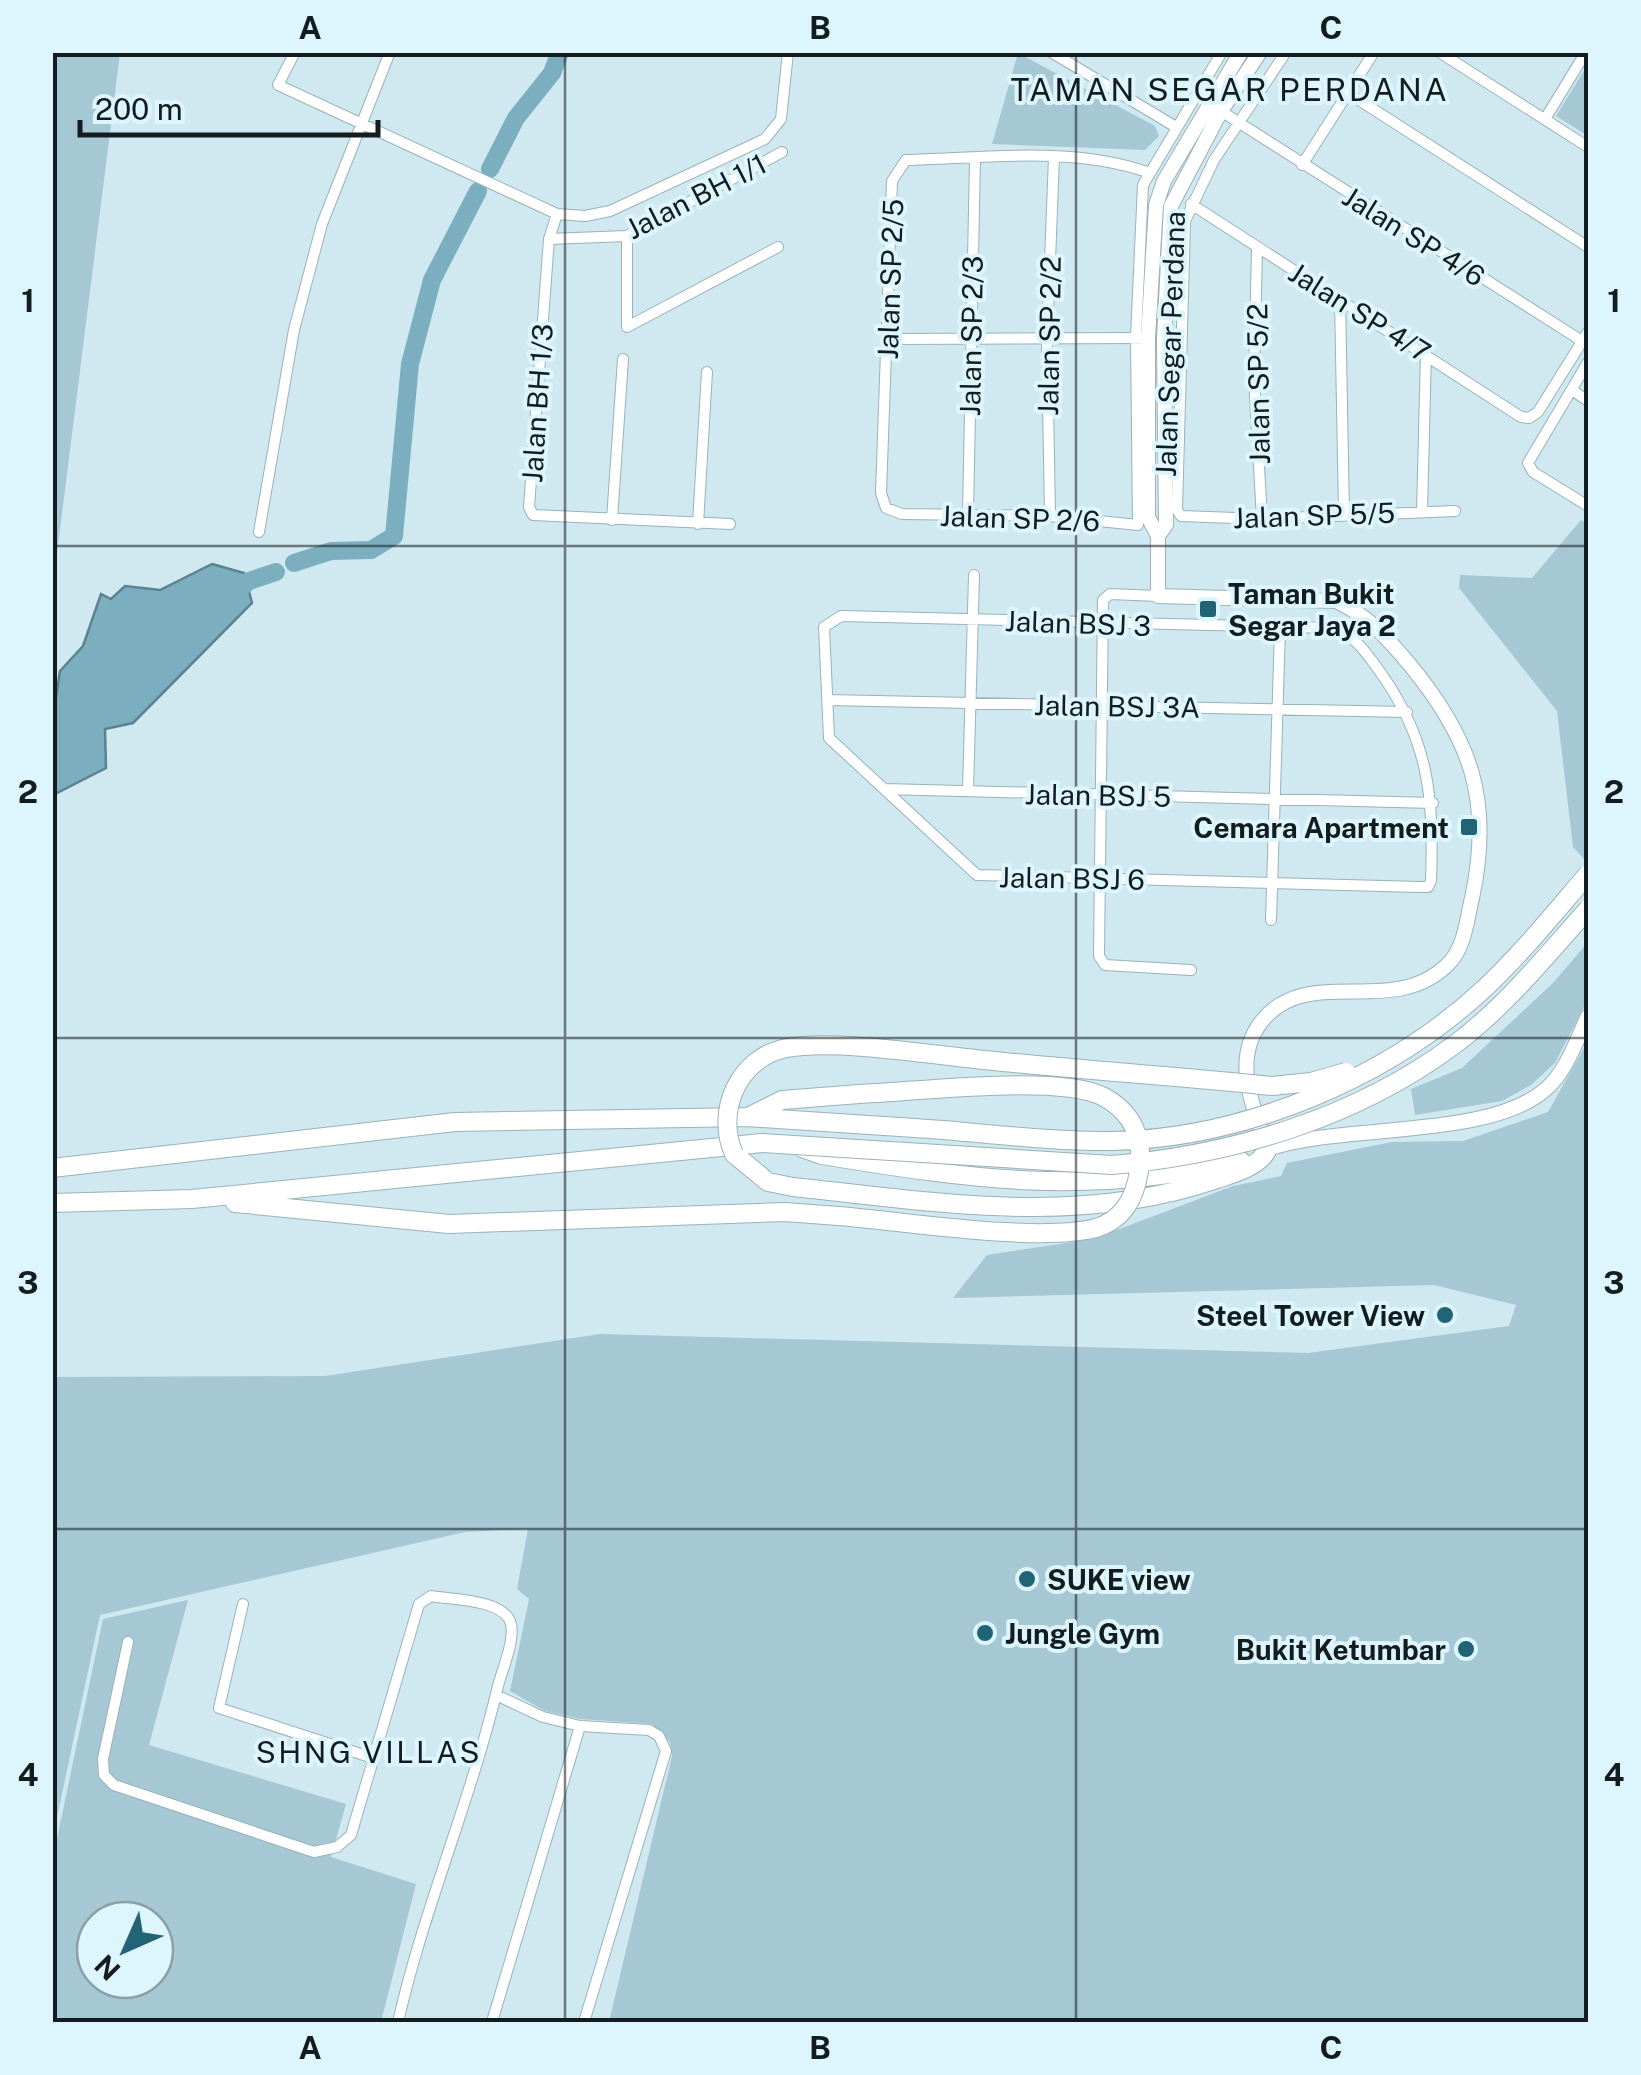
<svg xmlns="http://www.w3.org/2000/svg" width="1641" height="2075" font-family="'Public Sans',sans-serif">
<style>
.green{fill:#a5c8d4;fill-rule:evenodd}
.water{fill:#7baebf;stroke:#5c828f;stroke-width:2.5}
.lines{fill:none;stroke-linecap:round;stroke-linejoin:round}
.river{stroke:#7baebf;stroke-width:18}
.street-casing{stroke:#9ab2b9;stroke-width:12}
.secondary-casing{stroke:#9ab2b9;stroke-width:16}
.highway-casing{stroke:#9ab2b9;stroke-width:20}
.street{stroke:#fff;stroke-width:10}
.secondary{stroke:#fff;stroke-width:14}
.highway{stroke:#fff;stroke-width:18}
.highway-bridge-casing{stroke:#9ab2b9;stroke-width:20;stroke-linecap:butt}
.highway-bridge{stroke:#fff;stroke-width:18}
.grid{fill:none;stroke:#131c1f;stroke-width:2.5;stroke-opacity:0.55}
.poi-dot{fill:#206476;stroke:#ddf6fe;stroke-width:4}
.labels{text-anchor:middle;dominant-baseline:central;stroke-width:8;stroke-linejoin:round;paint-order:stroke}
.street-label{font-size:28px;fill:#131c1f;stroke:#ddf6fe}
.poi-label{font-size:28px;font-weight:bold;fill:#131c1f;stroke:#ddf6fe;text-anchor:start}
.neighbourhood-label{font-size:30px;letter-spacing:2.5px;fill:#131c1f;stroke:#ddf6fe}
.quarter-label{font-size:32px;letter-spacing:2.5px;fill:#131c1f;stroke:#ddf6fe}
.neatline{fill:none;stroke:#131c1f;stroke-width:4}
.grid-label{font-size:32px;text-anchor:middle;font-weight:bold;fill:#131c1f}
</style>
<rect width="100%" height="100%" fill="#d0e8f0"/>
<path class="green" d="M52,53H120L55,569H52Z
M1018,53L1155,126L1159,136L1145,150L992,144Z
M1588,64V136L1556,116Z
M1581,520L1588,524L1586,861L1573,847L1557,711L1459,588L1460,575L1532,578Z
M1588,942V999L1555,1063L1531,1085L1502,1101L1415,1115L1411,1089L1462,1068L1553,983Z
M1588,1041V2022H609L672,1756L670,1742L652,1724L580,1719L545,1711L510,1691L529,1599L517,1589L528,1529L465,1532L100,1615L53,1836V1377L325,1376L600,1334L1308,1353L1509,1326L1516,1305L1434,1285L953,1298L987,1255L1093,1239L1233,1186L1281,1176L1287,1163L1392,1142L1463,1141L1548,1112Z
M188,1600L149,1745L346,1804L331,1857L416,1884L381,2022H53V1858L103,1619ZM95,1920H155V1980H95Z"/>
<path class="water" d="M212,564L244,573L252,603L133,723L105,729L106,768L53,795V697H56L60,671L83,646L101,594L111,599L125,586L160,590Z"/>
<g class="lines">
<path class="river" d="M490,169L516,118L552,73L560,52
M294,563L331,551L371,550L394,536L410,364L432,280L478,191
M231,596L249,581L276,572"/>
<g class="street-casing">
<path id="street" d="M295,52L278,85L557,214L585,216L610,211L765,139L781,119L788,52
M1051,52L1176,127
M1286,52L1214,160L1185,221L1177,510L1181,516L1262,519L1455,511
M1439,52L1588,147
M1348,93L1588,247
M1216,108L1582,341
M1545,119L1586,52
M1302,165L1374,52
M1147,172C1072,146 984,158 906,160L892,181L881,493L886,508L902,514L1050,516L1138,525L1136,337L1143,185L1222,52
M1191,204L1521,417L1529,418L1538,412L1588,332
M557,214L549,239L529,507L533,515L730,524
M627,236V327L778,247
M549,239L627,236L782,152
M1257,249L1254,379L1262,519
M1340,300L1344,513
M889,339L1143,338
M1588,362L1528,463L1533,472L1588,506
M1572,390L1588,401
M1422,512L1426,352
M968,515L975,158
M1050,516L1047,339L1054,157
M612,520L623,359
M698,524L707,372
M259,532L294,330L322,224L390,52
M1158,596L1110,594L1103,600L1099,956L1105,965L1191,970
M841,616L1333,628C1355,636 1364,650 1378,669C1429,739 1434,796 1431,881L1428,887H1420L977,875L829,738L824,627Z
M827,700L1407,712
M884,789L1433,803
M968,791L974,575
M1271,920L1280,629
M243,1604L219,1708L373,1758
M128,1642L103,1759L104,1775L114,1785L314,1852L337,1847L351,1835L419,1604L431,1596C452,1600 497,1599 509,1619C518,1634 502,1670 498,1686C471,1800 424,1908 398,2022
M496,1695L543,1717L580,1726L649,1730L659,1736L666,1751L584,2022
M492,2022L580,1726"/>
</g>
<g class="secondary-casing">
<path id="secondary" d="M1260,52L1221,111L1171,206L1164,338L1166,525L1158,536V596L1336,601C1369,616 1387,638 1410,665C1471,739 1493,801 1472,898C1467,918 1465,946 1450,962C1395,1021 1309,962 1262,1021C1232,1058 1252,1104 1266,1144
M1158,536L1148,517V338L1156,205L1164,181L1241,52
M1268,1149C1342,1123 1488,1140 1546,1089C1566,1072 1577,1039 1588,1016"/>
</g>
<g class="highway-casing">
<path id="highway" d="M748,1117L782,1100L859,1094
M802,1148L822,1155C974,1180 1088,1196 1241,1161
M734,1154L768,1182L793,1187C936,1202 1078,1227 1217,1179C1235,1173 1260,1166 1268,1149
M52,1168L455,1122L747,1117L915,1128
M52,1203L192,1199L762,1143
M235,1203L449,1224L785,1212L838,1216"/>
</g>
<use href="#street" class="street"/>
<use href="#secondary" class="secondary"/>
<use href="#highway" class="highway"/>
<g class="highway-bridge-casing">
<path id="highway-bridge" d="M915,1128C980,1132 1047,1142 1113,1141C1246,1138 1389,1078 1486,987C1523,952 1555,912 1588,874
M762,1143L1112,1165C1232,1155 1356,1118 1454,1045C1505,1007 1546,956 1588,909
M734,1154C715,1112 738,1057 787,1048C834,1039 933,1055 984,1060C1080,1070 1176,1076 1272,1086L1311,1082L1346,1072
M838,1216C904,1221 1036,1243 1096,1228C1123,1220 1135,1198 1139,1171C1144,1139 1133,1112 1102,1096C1056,1074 915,1092 859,1094"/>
</g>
<use href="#highway-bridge" class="highway-bridge"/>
</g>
<path class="grid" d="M565,52V2022M1076,52V2022M52,546H1588M52,1038H1588M52,1529H1588"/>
<g class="poi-dot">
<rect x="1198" y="599" width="20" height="20" rx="5"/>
<rect x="1459" y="817" width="20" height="20" rx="5"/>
<circle cx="1445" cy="1315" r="10"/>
<circle cx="1027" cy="1579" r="10"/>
<circle cx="985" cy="1633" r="10"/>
<circle cx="1466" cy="1649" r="10"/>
</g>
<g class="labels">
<g class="street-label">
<text transform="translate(696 196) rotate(-27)">Jalan BH 1/1</text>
<text transform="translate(1414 236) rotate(32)">Jalan SP 4/6</text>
<text transform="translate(890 279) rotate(-88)">Jalan SP 2/5</text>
<text transform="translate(1360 312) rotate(32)">Jalan SP 4/7</text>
<text transform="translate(971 336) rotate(-89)">Jalan SP 2/3</text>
<text transform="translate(1049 336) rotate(-89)">Jalan SP 2/2</text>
<text transform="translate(1170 344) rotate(-88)">Jalan Segar Perdana</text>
<text transform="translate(1258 384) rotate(-91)">Jalan SP 5/2</text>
<text transform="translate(537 403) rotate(-86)">Jalan BH 1/3</text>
<text transform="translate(1314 515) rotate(-2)">Jalan SP 5/5</text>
<text transform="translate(1020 518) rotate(2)">Jalan SP 2/6</text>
<text transform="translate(1078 623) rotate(2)">Jalan BSJ 3</text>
<text transform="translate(1117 706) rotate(1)">Jalan BSJ 3A</text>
<text transform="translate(1098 795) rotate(1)">Jalan BSJ 5</text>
<text transform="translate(1072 878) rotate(1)">Jalan BSJ 6</text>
</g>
<g class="poi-label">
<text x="1228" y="593">Taman Bukit<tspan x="1228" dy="32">Segar Jaya 2</tspan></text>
<text x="1449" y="827" text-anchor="end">Cemara Apartment</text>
<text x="1425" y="1315" text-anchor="end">Steel Tower View</text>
<text x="1047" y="1579">SUKE view</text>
<text x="1005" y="1633">Jungle Gym</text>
<text x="1446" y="1649" text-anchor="end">Bukit Ketumbar</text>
</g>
<g class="neighbourhood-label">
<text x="369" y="1752">SHNG VILLAS</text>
</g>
<g class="quarter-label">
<text x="1230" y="89">TAMAN SEGAR PERDANA</text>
</g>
</g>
<rect width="1641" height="2075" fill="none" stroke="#ddf6fe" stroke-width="110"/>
<g transform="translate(125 1950) rotate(225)"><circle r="48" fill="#ddf6fe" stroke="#8c9fa5" stroke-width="2.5"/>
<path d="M0-8L18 38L0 25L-18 38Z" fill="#206476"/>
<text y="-15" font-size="28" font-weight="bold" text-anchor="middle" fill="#131c1f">N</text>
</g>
<path d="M80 120v15h298v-15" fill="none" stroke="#131c1f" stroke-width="5"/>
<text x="95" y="120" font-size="30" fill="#131c1f" stroke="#ddf6fe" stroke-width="8" paint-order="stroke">200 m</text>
<rect x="55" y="55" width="1531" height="1965" class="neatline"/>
<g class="grid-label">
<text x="310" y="39">A</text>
<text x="820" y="39">B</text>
<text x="1331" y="39">C</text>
<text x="28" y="312">1</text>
<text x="1614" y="312">1</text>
<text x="28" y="803">2</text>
<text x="1614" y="803">2</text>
<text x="28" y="1294">3</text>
<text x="1614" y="1294">3</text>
<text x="28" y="1786">4</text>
<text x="1614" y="1786">4</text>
<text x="310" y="2059">A</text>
<text x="820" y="2059">B</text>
<text x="1331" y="2059">C</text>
</g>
</svg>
